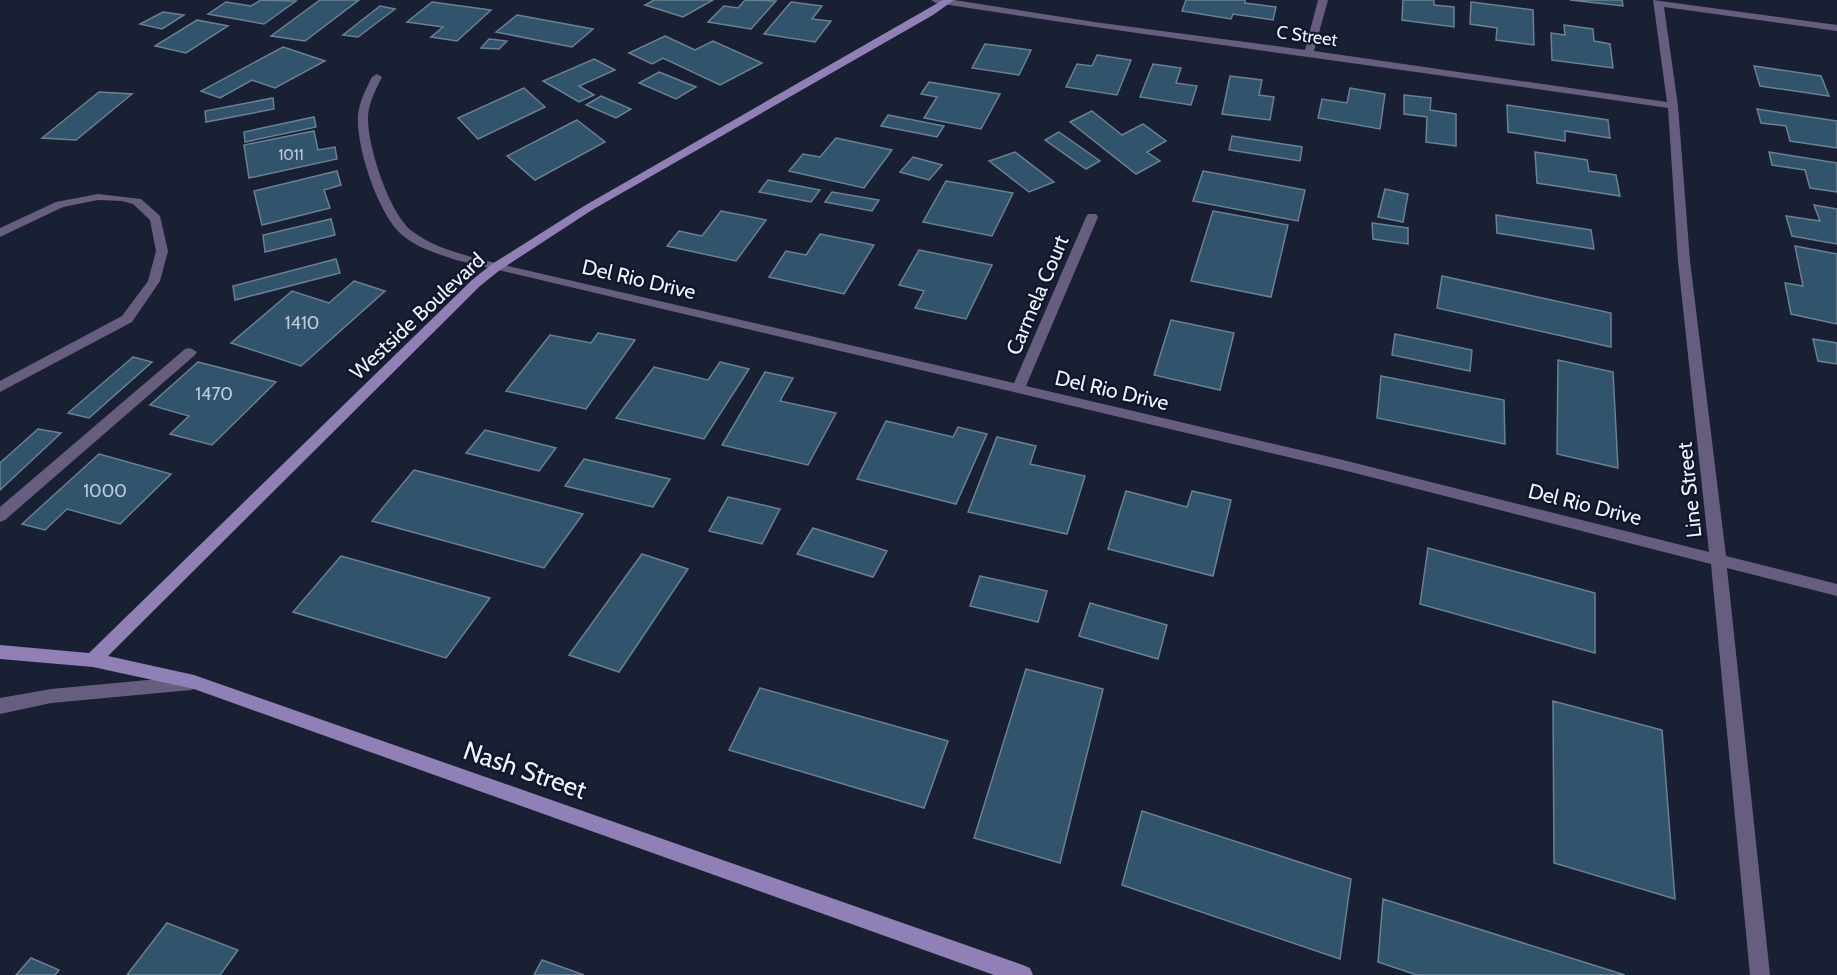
<svg xmlns="http://www.w3.org/2000/svg" width="1837" height="975" font-family="Cabin,sans-serif">
<style>
.building{fill:#31536b;stroke:#698193;stroke-width:1.5}
.lines{fill:none;stroke-linecap:round;stroke-linejoin:round}
.lane{fill:#675e7f;fill-rule:evenodd}
.street{fill:#675e7f;fill-rule:evenodd}
.secondary{fill:#9080b5;fill-rule:evenodd}
.labels{text-anchor:middle;dominant-baseline:central;stroke-width:4.5;stroke-linejoin:round;paint-order:stroke}
.far-number-label{font-size:15px;fill:#c0ccda}
.far-street-label{font-size:18px;fill:#eff4ff;stroke:#10162a}
.number-label{font-size:18px;fill:#c0ccda}
.street-label{font-size:21px;fill:#eff4ff;stroke:#10162a}
.near-street-label{font-size:26px;fill:#eff4ff;stroke:#10162a}
</style>
<rect width="100%" height="100%" fill="#192034"/>
<path class="building" d="M261,0L296,1L264,24L208,14L226,2L251,6Z
M320,0H359L305,41L271,36Z
M654,0H713L683,17L645,5Z
M745,0L776,1L751,29L708,22L724,6L738,8Z
M1186,0H1245V3L1276,7L1273,20L1233,14L1231,19L1182,11Z
M1403,0H1434V5L1454,7V27L1402,20Z
M1570,0H1622L1623,6Z
M432,2L491,10L457,41L431,37L443,27L407,22Z
M791,2L822,6L812,19L831,21L815,42L764,34Z
M1471,2L1533,10L1534,45L1496,40L1497,28L1470,24Z
M380,6L395,9L358,37L343,35Z
M163,12L184,15L162,29L140,24Z
M517,15L593,29L572,47L496,32Z
M197,20L228,26L186,53L155,46Z
M1564,25L1593,29L1594,41L1610,44L1613,68L1552,60L1551,33L1565,35Z
M665,36L695,50L713,41L762,63L720,85L663,58L652,64L629,53Z
M489,39L507,41L499,49L481,48Z
M985,44L1031,50L1019,75L972,68Z
M283,47L325,61L275,88L252,80L220,98L201,91Z
M1097,55L1131,60L1117,95L1066,87L1077,64L1092,66Z
M594,59L615,70L579,86L594,95L579,102L543,81Z
M1153,64L1181,68L1176,83L1197,86L1191,105L1140,97Z
M1754,66L1821,76L1829,96L1760,86Z
M659,72L696,87L676,99L639,83Z
M1230,76L1262,80L1259,95L1274,97L1270,120L1222,114Z
M929,82L1000,94L981,129L924,118L937,97L921,94Z
M524,88L545,107L478,139L458,118Z
M1350,88L1385,94L1380,129L1318,118L1322,99L1347,103Z
M99,92L132,94L76,140L42,138Z
M1404,95L1431,98L1430,110L1456,114V146L1426,142L1427,117L1404,114Z
M601,96L631,109L616,118L586,105Z
M273,98L274,109L206,122L205,111Z
M1507,105L1608,120L1610,138L1565,131V141L1508,132Z
M1757,109L1837,121V148L1790,141L1786,126L1761,123Z
M1092,111L1122,135L1143,124L1166,141L1147,152L1160,161L1136,174L1070,122Z
M888,115L944,126L937,137L881,126Z
M314,117L316,127L245,142L244,132Z
M577,120L605,142L535,180L507,156Z
M314,131L318,150L335,147L337,159L249,178L244,145Z
M1059,132L1100,161L1086,169L1045,140Z
M1232,136L1302,147L1300,161L1229,150Z
M836,138L892,150L864,188L789,171L803,154L820,157Z
M1015,152L1054,182L1029,192L989,161Z
M1535,152L1587,160L1589,171L1616,175L1620,196L1537,183Z
M1769,152L1837,163V192L1810,188L1805,170L1772,165Z
M913,157L942,165L929,180L900,172Z
M337,171L341,185L324,190L330,208L262,225L254,191Z
M1203,171L1305,190L1298,221L1193,201Z
M768,180L820,190L811,202L759,192Z
M946,181L1013,193L992,236L923,222Z
M1385,189L1408,194L1403,222L1378,217Z
M832,192L879,200L872,211L825,202Z
M1814,205L1837,209V244L1792,236L1786,216L1820,221Z
M721,211L766,220L736,261L667,246L679,231L702,236Z
M1213,211L1288,225L1271,297L1191,281Z
M1496,215L1591,230L1594,249L1497,233Z
M331,219L335,235L265,252L263,235Z
M1372,223L1408,228V244L1373,239Z
M820,234L874,245L844,294L769,277L786,251L806,255Z
M1795,246L1837,254V324L1791,314L1785,283L1803,286Z
M919,250L992,265L966,319L915,308L924,291L899,285Z
M336,259L340,273L235,300L233,286Z
M1442,276L1611,313V347L1437,308Z
M354,281L385,291L301,366L231,343L292,291L329,303Z
M1171,320L1234,333L1220,390L1154,375Z
M598,333L635,340L586,409L506,391L550,335L591,343Z
M1395,334L1472,350L1470,371L1392,355Z
M1813,339L1837,343V364L1818,361Z
M133,357L152,362L89,418L68,413Z
M1558,360L1613,372L1618,468L1557,454Z
M198,362L276,382L212,445L170,434L189,416L150,405Z
M720,362L749,369L704,439L616,418L654,367L708,380Z
M765,372L793,378L780,401L836,413L808,465L722,445Z
M1381,376L1504,400L1505,444L1377,418Z
M886,421L953,437L958,427L987,434L956,504L857,479Z
M38,429L61,433L0,490V463Z
M485,430L556,448L539,471L466,453Z
M997,437L1036,446L1030,464L1085,476L1067,534L968,512Z
M99,454L171,474L120,524L67,509L45,530L22,524Z
M584,459L670,479L653,507L565,486Z
M414,470L583,514L544,568L372,521Z
M1126,491L1187,507L1192,491L1231,500L1213,576L1108,549Z
M728,497L780,509L762,544L709,531Z
M813,528L887,551L873,577L797,554Z
M1428,548L1595,593V653L1420,604Z
M642,554L688,569L619,672L569,655Z
M341,556L490,598L446,658L293,612Z
M980,576L1047,591L1038,622L970,606Z
M1090,603L1167,625L1158,659L1079,636Z
M1026,669L1103,689L1060,863L974,838Z
M760,688L948,741L924,808L729,750Z
M1553,701L1662,730L1675,899L1554,863Z
M1142,811L1351,879L1340,959L1122,885Z
M1383,899L1625,975H1417L1378,962Z
M167,923L238,950L220,975H127Z
M31,958L59,970L55,975H16Z
M542,960L584,975H534Z"/>
<g class="lines">
<path class="lane" d="M98,194L141,199L160,216L168,251L160,281L132,322L0,392V381L122,316L148,281L156,251L150,220L133,204L122,201L98,200L63,207L0,237V228L56,202Z
M190,348L197,352L195,355L5,520L0,522V507L185,349Z
M191,676L197,678L200,683L197,688L191,690L51,703L0,714V698L51,689Z"/>
<path class="street" d="M931,0H954L1094,22L1305,50L1318,0H1328L1314,51L1667,102L1653,0L1837,25V31L1664,7L1678,106L1690,261L1726,556L1837,584V596L1727,568L1770,975H1750L1711,564L1343,470L456,260C438,254 417,248 402,235C378,214 356,147 358,116C359,102 366,89 372,77L377,74L382,77C376,89 369,102 368,116C367,145 389,213 412,231C437,250 469,256 499,264L1014,383L1086,217L1088,214H1096L1098,217L1026,386L1343,460L1709,552L1678,261L1668,108C1424,72 1179,41 936,3Z"/>
<path class="secondary" d="M943,0H954L933,15L592,210L500,270L480,286L108,656L194,675L1023,965L1030,968L1033,975H994L194,689L93,667L0,659V645L89,653L472,280L492,264L584,206Z"/>
</g>
<g class="labels">
<g class="far-number-label">
<text x="291" y="155">1011</text>
</g>
<g class="far-street-label">
<text transform="translate(1307 36) rotate(8)">C Street</text>
</g>
<g class="number-label">
<text x="302" y="323">1410</text>
<text x="214" y="394">1470</text>
<text x="105" y="491">1000</text>
</g>
<g class="street-label">
<text transform="translate(639 279) rotate(13)">Del Rio Drive</text>
<text transform="translate(1037 295) rotate(-67)">Carmela Court</text>
<text transform="translate(417 316) rotate(-43)">Westside Boulevard</text>
<text transform="translate(1112 390) rotate(13)">Del Rio Drive</text>
<text transform="translate(1689 490) rotate(-96)">Line Street</text>
<text transform="translate(1585 504) rotate(14)">Del Rio Drive</text>
</g>
<g class="near-street-label">
<text transform="translate(525 770) rotate(19)">Nash Street</text>
</g>
</g>
</svg>
